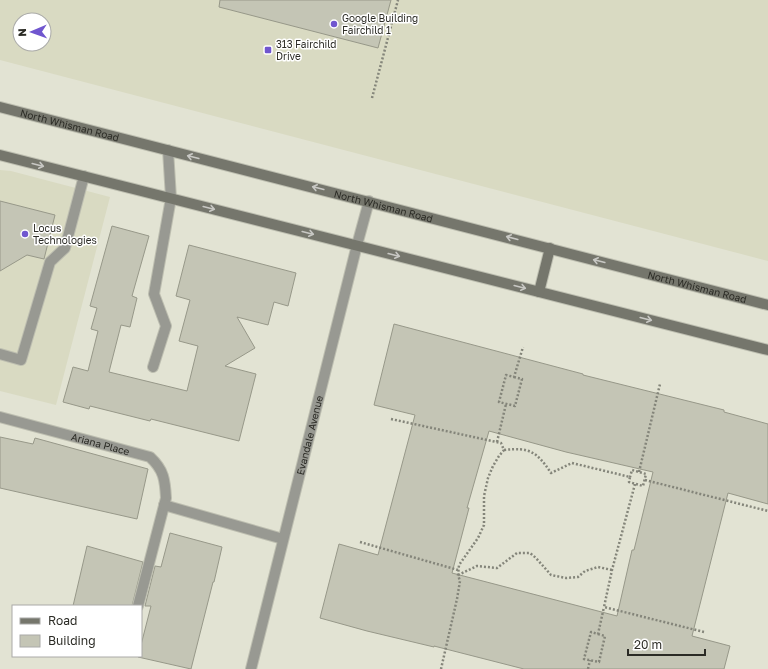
<svg xmlns="http://www.w3.org/2000/svg" width="768" height="669" font-family="'Golos Text',sans-serif">
<style>
.built{fill:#d9dac2;fill-rule:evenodd}
.building{fill:#c4c5b5;stroke:#979889;fill-rule:evenodd}
.lines{fill:none;stroke-linecap:round;stroke-linejoin:round}
.lane-casing{stroke:#bdbeb0;stroke-width:12}
.street-casing{stroke:#bdbeb0;stroke-width:12}
.secondary-casing{stroke:#bdbeb0;stroke-width:12}
.path{stroke:#84857a;stroke-width:2.5;stroke-dasharray:2 2;stroke-linecap:butt}
.lane{stroke:#989992;stroke-width:10}
.street{stroke:#989992;stroke-width:10}
.secondary{stroke:#75766c;stroke-width:10}
.oneway{stroke:#c8c8c4}
.poi-dot{fill:#7056cf;stroke:#fff;stroke-width:1.5}
.labels{text-anchor:middle;dominant-baseline:central;stroke-width:3;stroke-linejoin:round;paint-order:stroke}
.poi-label{font-size:10px;fill:#2b2b25;stroke:#fff;text-anchor:start}
.street-label{font-size:10px;fill:#2b2b25;stroke:#fff}
</style>
<rect width="100%" height="100%" fill="#e2e3d3"/>
<path class="built" d="M0,0H768V261L0,60ZM20,20H44V44H20Z
M0,170L11,171L110,197L56,405L0,391Z"/>
<path class="building" d="M220,0H391L378,48L219,7Z
M0,201L55,215L44,259L27,255L0,271Z
M112,226L149,236L132,296L137,298L130,327L121,325L109,372L187,391L198,346L179,341L190,300L176,296L189,245L296,273L288,306L274,302L268,325L237,317L255,348L225,366L256,374L239,441L151,419L150,421L90,406L89,409L63,402L73,367L88,371L98,331L91,329L97,308L90,306Z
M394,324L583,374V375L724,410V412L768,424V504L728,493L692,636L730,646L724,669H524L434,646V647L367,631L320,618L339,544L378,555L415,415L374,405ZM489,431L566,452L653,472L634,550H632L617,616L452,573L469,508H467Z
M0,437L33,444L35,438L148,469L137,519L0,488Z
M170,533L222,547L214,582H213L191,669L138,657V656H141V645L151,606H145L155,566L161,567Z
M87,546L143,562L132,606H73Z"/>
<g class="lines">
<g class="lane-casing">
<g id="lane">
<path d="M0,354L21,360L50,262L65,248L84,176"/>
<path d="M153,367L166,326L154,294L171,198L168,150"/>
<path id="s1" d="M0,417L150,457C164,470 165,480 166,498L138,606"/>
<path d="M164,505L283,539"/>
</g>
</g>
<g class="street-casing">
<g id="street">
<path id="s2" d="M251,669L357,245L369,201"/>
</g>
</g>
<g class="secondary-casing">
<g id="secondary">
<path id="s3" d="M0,107L768,305"/>
<path d="M0,155L768,350"/>
<path d="M539,292L550,248"/>
</g>
</g>
<path class="path" d="M372,98L398,0
M514,377L522,379L515,406L499,402L506,375L514,377L523,347
M391,419L501,443L504,450L499,456L493,466L488,478L484,496V525L478,538L459,565L458,575L460,581L457,599L441,669
M497,442L506,404
M504,450C530,447 537,452 551,473L572,463L630,477L629,482L643,486L646,474L632,470L630,477
M639,472L660,384
M645,480L768,511
M635,484L612,570L604,607L704,632
M360,542L458,570
M458,575L477,566L497,568L517,553H530L536,558L551,575L566,578L578,577L585,571L598,567L612,570
M598,634L605,636L599,662L584,659L591,632L598,634L604,607
M588,669L590,660"/>
<use href="#lane" class="lane"/>
<use href="#street" class="street"/>
<use href="#secondary" class="secondary"/>
</g>
<defs><path id="oneway-shaft" d="M-6 0H5M1.5-3L5.5 0L1.5 3" fill="none" stroke-width="1.6" stroke-linecap="round" stroke-linejoin="round"/></defs>
<g class="oneway">
<use href="#oneway-shaft" transform="translate(193 157) rotate(-166)"/>
<use href="#oneway-shaft" transform="translate(38 165) rotate(14)"/>
<use href="#oneway-shaft" transform="translate(318 188) rotate(-166)"/>
<use href="#oneway-shaft" transform="translate(209 208) rotate(14)"/>
<use href="#oneway-shaft" transform="translate(308 233) rotate(14)"/>
<use href="#oneway-shaft" transform="translate(512 238) rotate(-165)"/>
<use href="#oneway-shaft" transform="translate(394 255) rotate(14)"/>
<use href="#oneway-shaft" transform="translate(599 261) rotate(-166)"/>
<use href="#oneway-shaft" transform="translate(520 287) rotate(14)"/>
<use href="#oneway-shaft" transform="translate(646 319) rotate(14)"/>
</g>
<g class="poi-dot">
<circle cx="334" cy="24" r="4"/>
<rect x="264" y="46" width="8" height="8" rx="2"/>
<circle cx="25" cy="234" r="4"/>
</g>
<g class="labels">
<g class="poi-label">
<text x="342" y="18">Google Building<tspan x="342" dy="12">Fairchild 1</tspan></text>
<text x="276" y="44">313 Fairchild<tspan x="276" dy="12">Drive</tspan></text>
<text x="33" y="228">Locus<tspan x="33" dy="12">Technologies</tspan></text>
</g>
<g class="street-label">
<text stroke="none"><textPath href="#s3" startOffset="72">North Whisman Road</textPath></text>
<text stroke="none"><textPath href="#s3" startOffset="396">North Whisman Road</textPath></text>
<text stroke="none"><textPath href="#s3" startOffset="720">North Whisman Road</textPath></text>
<text stroke="none"><textPath href="#s2" startOffset="241">Evandale Avenue</textPath></text>
<text stroke="none"><textPath href="#s1" startOffset="104">Ariana Place</textPath></text>
</g>
</g>
<rect x="12" y="605" width="130" height="52" fill="#ffffff" stroke="#aaaaa8"/>
<rect x="20" y="618" width="20" height="6" fill="#75766c" stroke="#aaaaa8"/>
<text x="48" y="625" font-size="12" fill="#2b2b25">Road</text>
<rect x="20" y="635" width="20" height="12" fill="#c4c5b5" stroke="#aaaaa8"/>
<text x="48" y="645" font-size="12" fill="#2b2b25">Building</text>
<g transform="translate(32 32) rotate(268)"><circle r="19" fill="#ffffff" stroke="#aaaaa8"/>
<path d="M0-3L7 15L0 10L-7 15Z" fill="#7056cf"/>
<text y="-6" font-size="11" font-weight="bold" text-anchor="middle" fill="#2b2b25">N</text>
</g>
<path d="M628 649v6h77v-6" fill="none" stroke="#2b2b25" stroke-width="2"/>
<text x="634" y="649" font-size="12" fill="#2b2b25" stroke="#ffffff" stroke-width="3" paint-order="stroke">20 m</text>
</svg>
